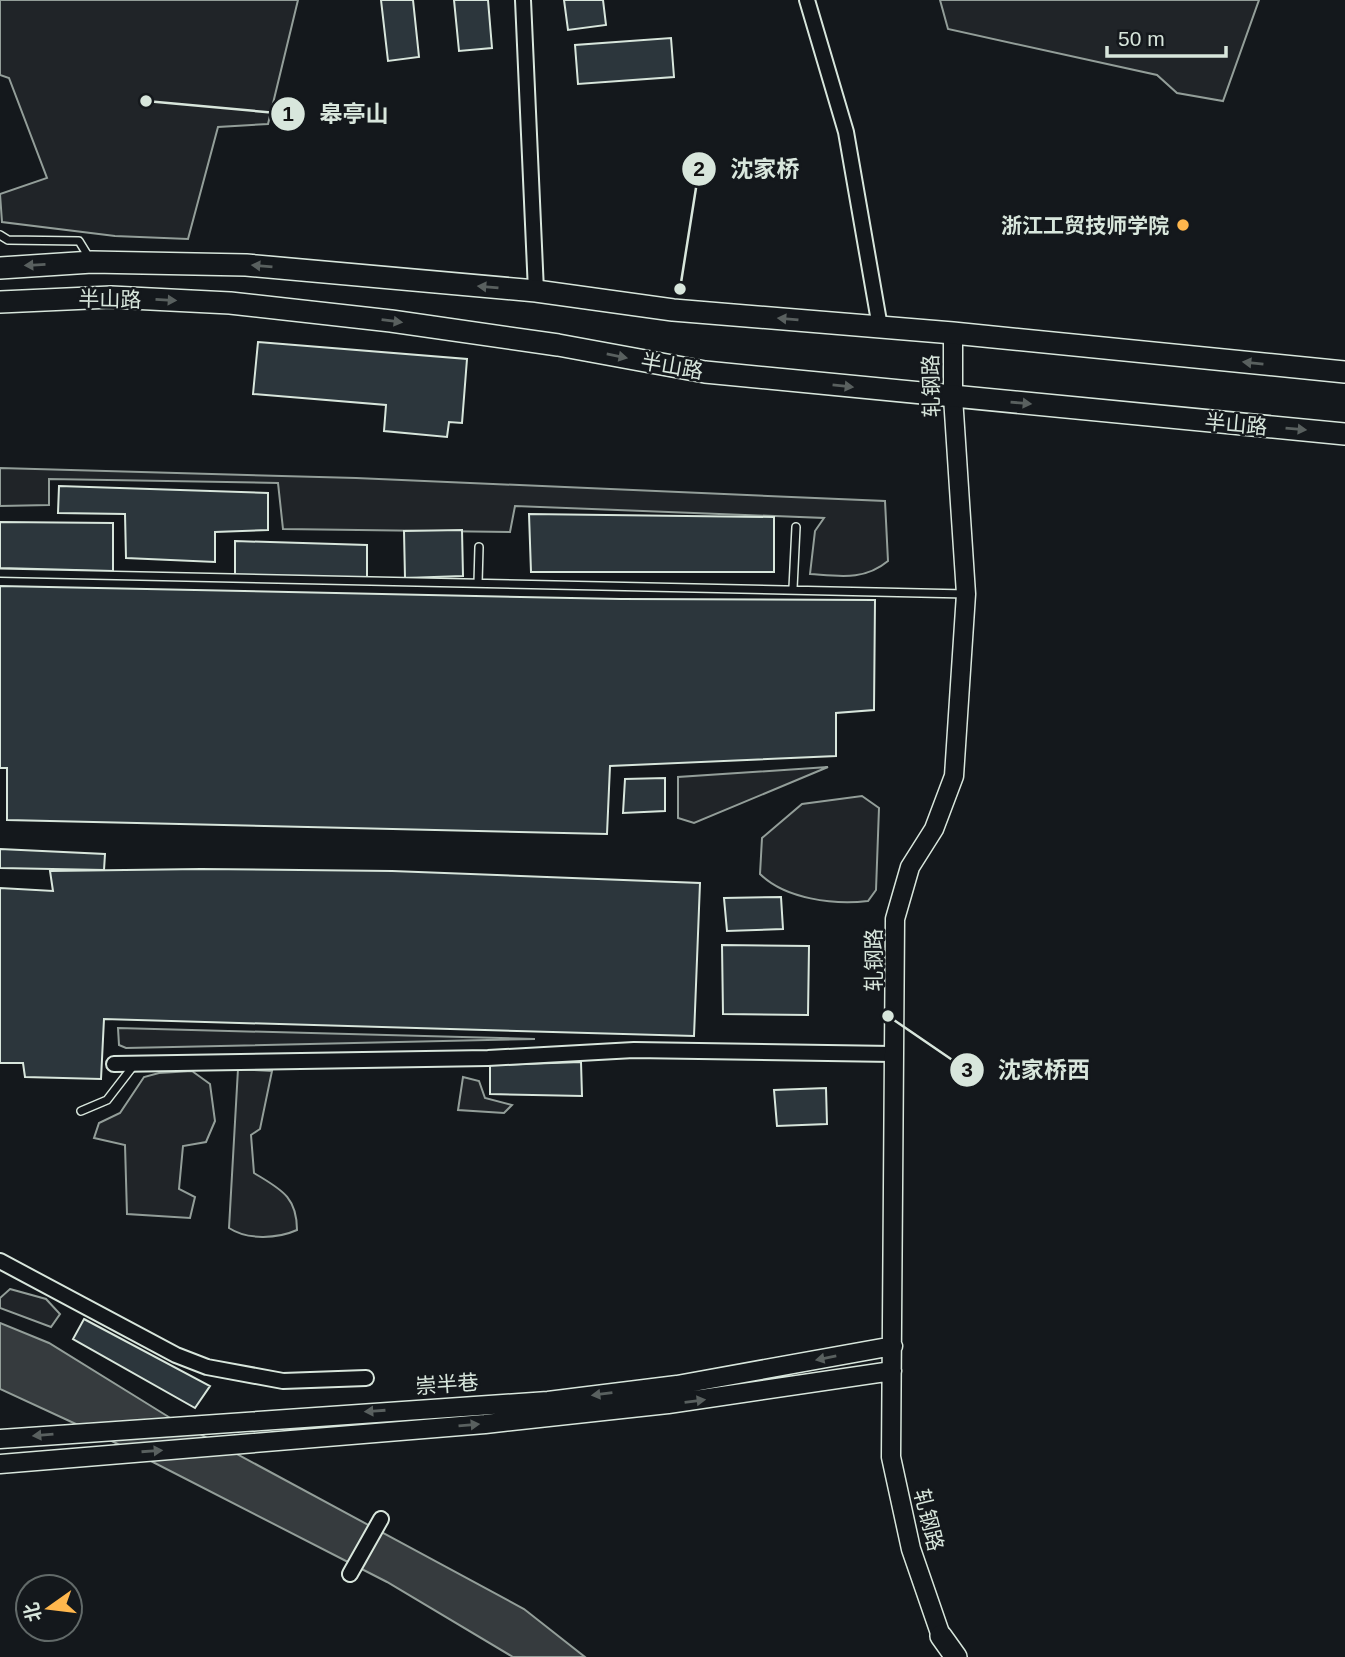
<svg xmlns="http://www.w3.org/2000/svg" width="1345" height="1657" font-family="Helvetica,'Noto Sans SC',sans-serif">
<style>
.green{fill:#202428;stroke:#939e99;stroke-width:2}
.water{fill:#363b3e;stroke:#939e99;stroke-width:2}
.building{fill:#2c363c;stroke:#d8e6dc;stroke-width:2}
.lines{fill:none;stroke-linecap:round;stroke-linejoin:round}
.service-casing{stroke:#d8e6dc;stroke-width:10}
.minor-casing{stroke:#d8e6dc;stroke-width:18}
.tertiary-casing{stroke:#d8e6dc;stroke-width:21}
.secondary-casing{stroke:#d8e6dc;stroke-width:24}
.service{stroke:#14181c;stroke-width:7}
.minor{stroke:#14181c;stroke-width:14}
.tertiary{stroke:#14181c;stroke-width:18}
.secondary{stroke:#14181c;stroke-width:21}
.oneway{fill:#59605f}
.poi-dot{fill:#ffb74d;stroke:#14181c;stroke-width:2.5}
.labels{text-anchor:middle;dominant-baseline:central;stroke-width:5;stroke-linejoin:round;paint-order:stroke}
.poi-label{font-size:21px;font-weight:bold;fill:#d8e6dc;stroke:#14181c;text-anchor:end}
.street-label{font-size:21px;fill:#d8e6dc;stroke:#14181c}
.leader{fill:none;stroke:#d8e6dc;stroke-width:2.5}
.callout-dot{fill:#d8e6dc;stroke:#14181c;stroke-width:2.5}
.mark-label{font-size:21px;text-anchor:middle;font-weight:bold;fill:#111}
.callout-label{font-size:23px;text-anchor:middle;font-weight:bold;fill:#d8e6dc;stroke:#14181c;stroke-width:5;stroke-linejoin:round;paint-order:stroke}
</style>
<rect width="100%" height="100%" fill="#14181c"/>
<path class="green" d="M0,0H298L268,124L218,127L188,239L115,236L2,222L0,194L47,178L9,78L0,75Z
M940,0H1259L1223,101L1177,93L1157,75L948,29Z
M0,468L356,478L885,501L888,561C864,581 839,576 810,574L815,531L824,518L515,506L510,532L283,529L278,483L49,479V505L0,506Z
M828,767L694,823L678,818V777Z
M862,796L879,808L876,890L868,901C834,905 785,899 760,874L762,838L802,804Z
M118,1028L535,1039L126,1048L119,1045Z
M238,1069L272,1071L260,1129L251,1135L254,1173C280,1189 297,1196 297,1230C277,1239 247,1240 229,1228Z
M192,1071L210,1084L215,1121L206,1142L183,1146L179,1189L195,1197L190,1218L127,1214L125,1145L94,1138L99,1123L120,1113L144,1077L159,1073Z
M463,1077L479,1081L485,1098L512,1105L504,1113L458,1110Z
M10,1289L46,1299L60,1314L51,1327L0,1308V1298Z"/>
<path class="water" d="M0,1323L49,1343L172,1419L524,1609L585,1657H513L387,1582L104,1437L0,1389Z"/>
<path class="building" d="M381,0H413L419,57L388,61Z
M454,0H488L492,48L459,51Z
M564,0H603L606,25L568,30Z
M671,38L674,77L578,84L575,45Z
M258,342L467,359L462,423L449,422L447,437L384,431L386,405L253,394Z
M59,486L268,493V530L215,532V562L126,558L125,514L58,513Z
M529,514L774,517V572H531Z
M0,522L113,523V571L0,568Z
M462,530L463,576L405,578L404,531Z
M235,541L367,545V579L235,576Z
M0,586L621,599L875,600L874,710L836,713V756L610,766L607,834L7,820V768H0Z
M665,778V811L623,813L625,779Z
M0,849L105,854L104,870L0,868Z
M201,869L392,871L700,883L694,1036L104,1019L101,1079L25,1077L23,1063H0V888L53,891L50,871Z
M781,897L783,929L727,931L724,898Z
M722,945L809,946L808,1015L723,1014Z
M581,1062L582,1096L490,1094V1065Z
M826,1088L827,1124L777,1126L774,1090Z
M84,1319L210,1386L195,1408L73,1339Z"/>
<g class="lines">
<g class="service-casing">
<path id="service" d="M0,235L8,240L79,241L90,259
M0,573L966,594
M478,583L479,547
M793,588L796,527
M81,1111L107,1100L134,1065"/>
</g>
<g class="minor-casing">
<path id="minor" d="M523,0L536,291
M807,0L846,132L880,327
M114,1064L488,1058L634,1050L893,1054
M0,1261L176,1355L207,1367L283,1381L366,1378
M350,1574L381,1519"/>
</g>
<g class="tertiary-casing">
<path id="tertiary" d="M0,1439L548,1401L677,1385L893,1346
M0,1464L485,1424L668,1404L892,1371
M941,1636L911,1549L891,1457L895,919L910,867L934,829L954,776L966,594L953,397V333"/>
</g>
<g class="secondary-casing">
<path id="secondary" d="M0,268L92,262L246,265L536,291L673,310L953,333L1345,372
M0,302L111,297L230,303L391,321L558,345L705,372L1345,434
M941,1636L956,1657"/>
</g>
<use href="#service" class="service"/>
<use href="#minor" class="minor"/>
<use href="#tertiary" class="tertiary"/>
<use href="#secondary" class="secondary"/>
</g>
<defs><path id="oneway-solid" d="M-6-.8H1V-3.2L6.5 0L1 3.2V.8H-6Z" transform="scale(1.75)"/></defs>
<g class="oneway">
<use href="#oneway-solid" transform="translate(35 265) rotate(177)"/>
<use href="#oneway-solid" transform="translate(262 266) rotate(-175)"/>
<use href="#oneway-solid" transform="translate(488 287) rotate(-175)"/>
<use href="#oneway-solid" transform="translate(166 300) rotate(3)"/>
<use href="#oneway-solid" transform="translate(788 319) rotate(-175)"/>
<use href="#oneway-solid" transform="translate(392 321) rotate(7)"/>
<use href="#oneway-solid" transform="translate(617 356) rotate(11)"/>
<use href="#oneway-solid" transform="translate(1253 363) rotate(-174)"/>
<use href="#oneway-solid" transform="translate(843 386) rotate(6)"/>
<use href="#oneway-solid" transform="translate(1021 403) rotate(5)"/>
<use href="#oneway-solid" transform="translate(1296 429) rotate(5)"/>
<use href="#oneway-solid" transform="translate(826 1358) rotate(169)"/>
<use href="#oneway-solid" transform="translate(602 1394) rotate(173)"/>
<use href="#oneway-solid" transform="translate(695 1401) rotate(-7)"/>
<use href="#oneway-solid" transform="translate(375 1411) rotate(176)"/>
<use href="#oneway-solid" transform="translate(469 1425) rotate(-5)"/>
<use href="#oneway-solid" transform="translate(43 1435) rotate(175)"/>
<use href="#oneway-solid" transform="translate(152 1451) rotate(-4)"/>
</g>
<circle class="poi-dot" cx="1183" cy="225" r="7"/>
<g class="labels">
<g class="poi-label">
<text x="1169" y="225">浙江工贸技师学院</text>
</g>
<g class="street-label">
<text transform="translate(110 299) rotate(1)">半山路</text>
<text transform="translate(672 366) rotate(10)">半山路</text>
<text transform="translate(931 386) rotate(-91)">轧钢路</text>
<text transform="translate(1236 424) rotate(5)">半山路</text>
<text transform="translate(873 960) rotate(-90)">轧钢路</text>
<text transform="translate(447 1384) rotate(-4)">崇半巷</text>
<text transform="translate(929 1520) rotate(76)">轧钢路</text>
</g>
</g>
<path class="leader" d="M146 101L288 114M680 289L699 169M888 1016L967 1070"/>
<g class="callout-dot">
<circle cx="146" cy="101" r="7"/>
<circle cx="680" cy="289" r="7"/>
<circle cx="888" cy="1016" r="7"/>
<circle cx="288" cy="114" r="18"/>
<circle cx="699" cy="169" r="18"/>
<circle cx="967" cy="1070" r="18"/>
</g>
<g class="mark-label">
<text x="288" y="121">1</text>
<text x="699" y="176">2</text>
<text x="967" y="1077">3</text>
</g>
<g class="callout-label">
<text x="354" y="122">皋亭山</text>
<text x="765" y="177">沈家桥</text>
<text x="1044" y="1078">沈家桥西</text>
</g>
<g transform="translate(49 1608) rotate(256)"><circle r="33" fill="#14181c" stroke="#626a69" stroke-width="2"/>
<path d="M0-5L12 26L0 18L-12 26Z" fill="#ffb74d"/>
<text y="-10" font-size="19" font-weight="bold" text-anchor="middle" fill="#d8e6dc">北</text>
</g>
<path d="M1107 46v10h119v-10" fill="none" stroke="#d8e6dc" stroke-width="3.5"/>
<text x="1118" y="46" font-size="21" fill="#d8e6dc" stroke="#14181c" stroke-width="5" paint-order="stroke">50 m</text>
</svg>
